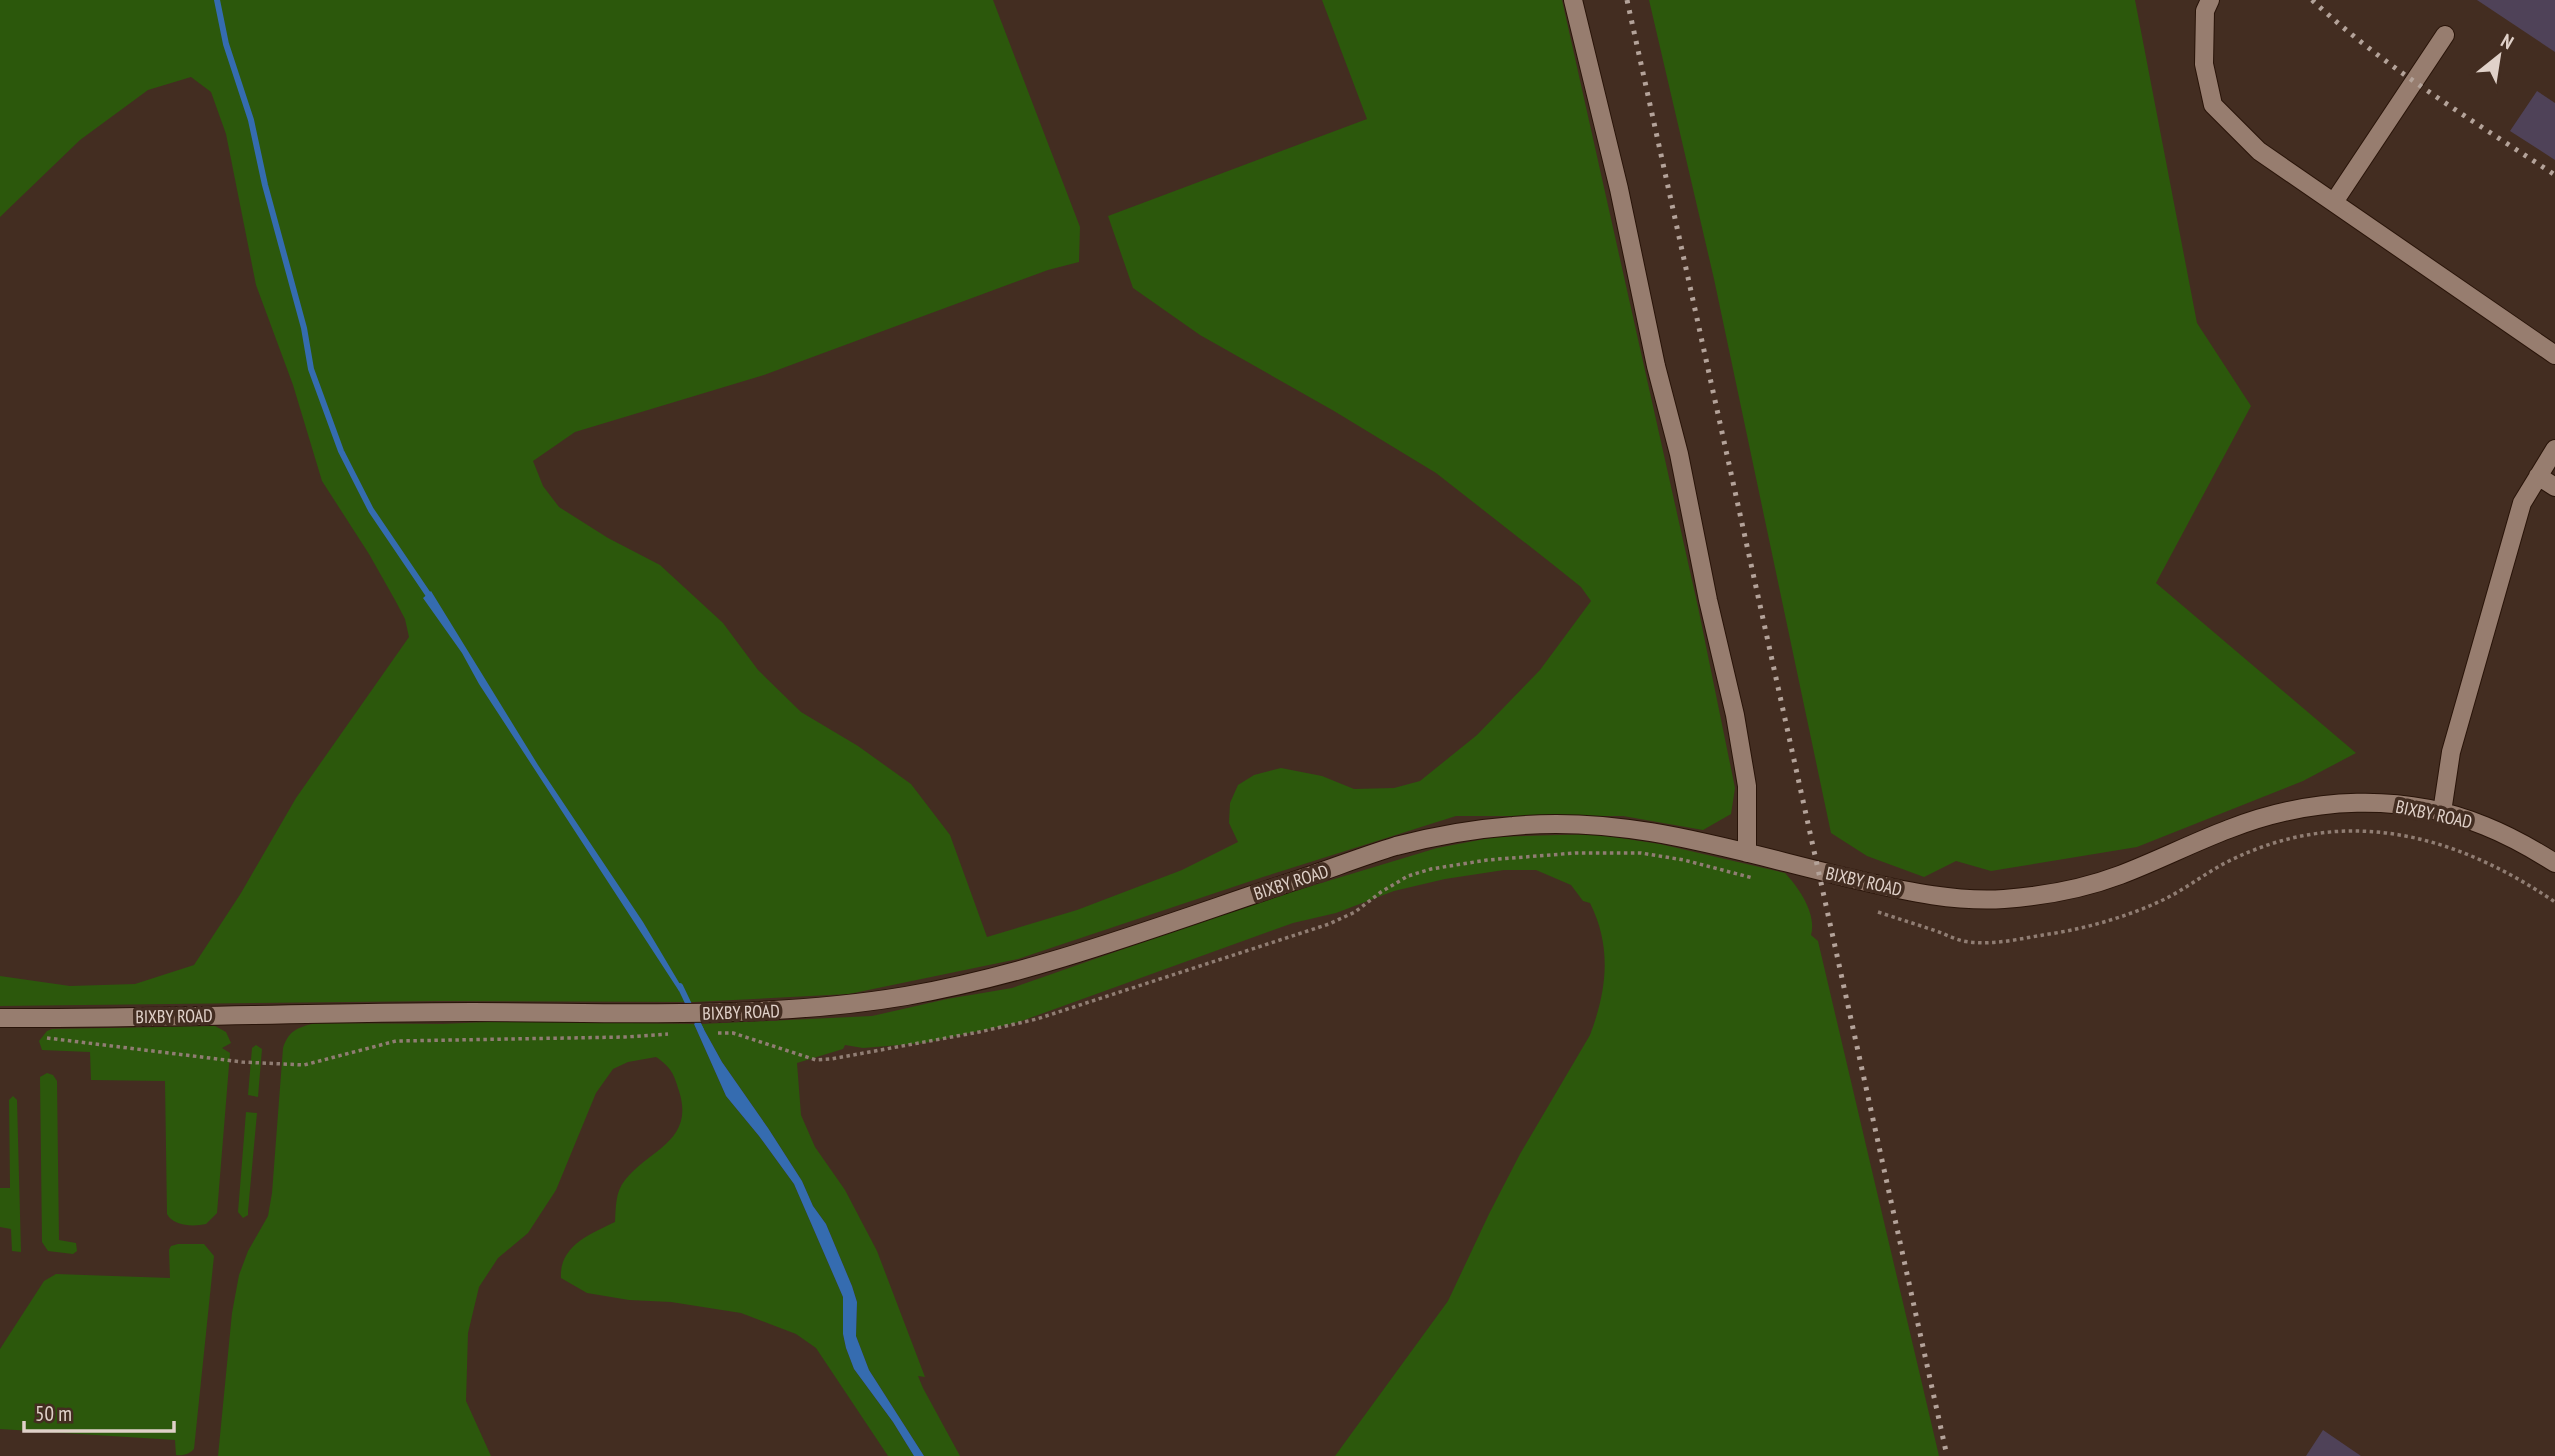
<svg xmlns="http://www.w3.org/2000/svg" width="2555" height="1456" font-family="'PT Sans Narrow',sans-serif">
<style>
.green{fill:#2c580c}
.water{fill:#356cb0}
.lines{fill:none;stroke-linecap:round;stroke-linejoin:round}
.stream{stroke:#356cb0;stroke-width:6}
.building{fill:#4f4258}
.minor-casing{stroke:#291409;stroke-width:20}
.path{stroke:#907d73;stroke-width:3.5;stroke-dasharray:3.5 3.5;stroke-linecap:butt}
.minor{stroke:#977d6f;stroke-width:18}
.rail{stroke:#b4a39a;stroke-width:5;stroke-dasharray:3.5 7;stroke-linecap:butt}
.labels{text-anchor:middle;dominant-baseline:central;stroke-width:7;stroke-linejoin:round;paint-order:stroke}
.street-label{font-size:18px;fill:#e0d1c9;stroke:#432d21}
</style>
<rect width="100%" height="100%" fill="#432d21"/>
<path class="green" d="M0,0H993L1080,227L1079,262L1048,270L764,375L575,432L533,461L543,486L559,507L608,538L660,565L723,623L758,670L801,712L858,746L911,784L950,835L987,937L1077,910L1182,870L1238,842L1229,823L1230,803L1238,785L1254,775L1281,768L1322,776L1354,789L1394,788L1420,781L1477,735L1540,670L1591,601L1581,587L1551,563L1436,473L1334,411L1200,335L1133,288L1108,216L1367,119L1322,0H1562L1698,607L1735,788L1731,814L1703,830L1623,816H1456L1263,877L1018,959L849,994L694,1002L439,1001L0,1006V976L70,986L135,984L194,965L241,893L296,798L409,637L405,619L395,600L369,554L322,481L293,385L256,285L226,134L211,92L191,77L148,90L80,140L0,217Z
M1649,0H2135L2197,323L2251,406L2156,583L2356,753L2303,781L2137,847L1991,871L1956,861L1924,877L1867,856L1831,833L1714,279Z
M1594,834L1660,844L1785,873C1799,888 1817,914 1811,935L1818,941L1939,1456H1335L1448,1301L1489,1214L1520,1154L1590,1035C1607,990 1612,947 1590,903L1583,901L1571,885L1536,870H1504L1445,879L1394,891L1336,913L1293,923L1016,1023L924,1043L863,1048L845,1045L843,1049L797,1063L801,1115L815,1147L845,1190L877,1251L925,1377L918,1376L923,1388L960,1456H924L869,1370L856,1336L857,1302L852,1286L826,1224L813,1206L802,1181L768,1128L722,1062L701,1024L872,1016L947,999L1012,988L1255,903L1437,848L1495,837Z
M511,1021L694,1024L726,1096L759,1136L794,1184L843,1297V1334L846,1348L854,1369L893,1422L914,1456H888L816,1348L796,1334L741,1313L671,1302L629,1300L587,1293L561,1278C559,1246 590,1234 615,1222C616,1208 615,1192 625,1180C650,1149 695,1141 679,1091C674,1074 671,1067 656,1057L628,1062L613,1069L596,1093L556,1190L528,1233L498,1258L479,1287L468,1333L466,1401L491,1456H218L232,1313L239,1275L248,1251L268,1216L272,1193L283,1048C289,1030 297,1028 315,1023L442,1024Z
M215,1026L226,1032L231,1043L222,1048L230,1053L217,1213L206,1224C193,1227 173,1226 167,1214L165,1081L91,1080L90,1052L42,1050L39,1041L47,1031L52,1029Z
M256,1045L262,1049L258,1097L248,1095L252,1048Z
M47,1073L53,1075L57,1081L59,1240L76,1243L77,1251L73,1254L48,1251L42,1242L40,1077Z
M13,1096L17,1100L21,1252L12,1251L11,1229L0,1227V1188H10L9,1100Z
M246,1112L257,1113L248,1211V1215L243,1218L238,1212Z
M178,1244H204L214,1256L194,1449C189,1454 184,1456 176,1455L175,1440L0,1429V1349L44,1281L56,1274L170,1278L169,1250L171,1246Z"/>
<path class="water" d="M431,591L538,765L643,922L684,991H679L479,684L462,653L423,598Z
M694,1024H701L722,1062L768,1128L802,1181L813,1206L826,1224L852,1286L857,1302L856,1336L869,1370L924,1456H914L893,1422L854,1369L846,1348L843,1334V1297L794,1184L759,1136L726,1096Z"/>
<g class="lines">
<path class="stream" d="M217,0L226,44L251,120L265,185L304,328L311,369L341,451L371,510L432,600
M680,986L701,1030"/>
</g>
<path class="building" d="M2477,0H2555V52Z
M2537,91L2555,103V160L2510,131Z
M2323,1430L2361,1456H2306Z"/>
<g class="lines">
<g class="minor-casing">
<path id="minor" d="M1573,0L1619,189L1656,366L1679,454L1708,600L1735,715L1747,786V853
M2210,0L2205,11L2204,64L2213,105L2259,151L2555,355
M2334,202L2445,35
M2538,476L2555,487
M2442,812L2451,752L2522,503L2555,449
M0,1018C158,1019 316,1012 473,1012C618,1012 763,1020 906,996C1038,973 1170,922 1297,880C1330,869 1363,856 1396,846C1434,836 1474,829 1513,826C1632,814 1747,855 1862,881C1909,892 1956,902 2004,899C2044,896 2083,889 2120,875C2157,861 2192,843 2229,829C2310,797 2404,792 2485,826C2510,836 2533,849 2555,863"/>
</g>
<path class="path" d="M1878,912C1899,919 1919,925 1939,932C1949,936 1959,941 1969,942C1994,945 2019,939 2043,935C2085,929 2127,917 2165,899C2187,888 2207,872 2229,861C2344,804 2455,834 2555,902
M718,1033H733L816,1060L831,1059L979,1032L1037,1019L1329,924L1355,912L1381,892L1408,876L1431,869L1487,860L1575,853H1641L1684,860L1753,878
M47,1038L242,1062L304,1065L396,1041L625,1037L668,1034"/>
<use href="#minor" class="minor"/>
<path class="rail" d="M1627,0L1947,1456
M2312,0C2385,68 2472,120 2555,175"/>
</g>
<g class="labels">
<g class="street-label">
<text transform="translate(2434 814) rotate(12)">BIXBY ROAD</text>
<text transform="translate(1864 881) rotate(13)">BIXBY ROAD</text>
<text transform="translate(1291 882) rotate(-18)">BIXBY ROAD</text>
<text transform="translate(741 1012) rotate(-2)">BIXBY ROAD</text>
<text transform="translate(174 1016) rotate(-1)">BIXBY ROAD</text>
</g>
</g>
<g transform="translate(2499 56) rotate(30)" stroke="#432d21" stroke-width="5" paint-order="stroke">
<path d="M0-5L12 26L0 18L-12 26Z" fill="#e0d1c9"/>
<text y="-10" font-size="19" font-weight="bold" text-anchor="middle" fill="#e0d1c9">N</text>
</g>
<path d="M24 1421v10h150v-10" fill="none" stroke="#e0d1c9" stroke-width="3.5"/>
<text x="35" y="1421" font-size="21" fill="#e0d1c9" stroke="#432d21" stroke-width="5" paint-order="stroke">50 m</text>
</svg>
